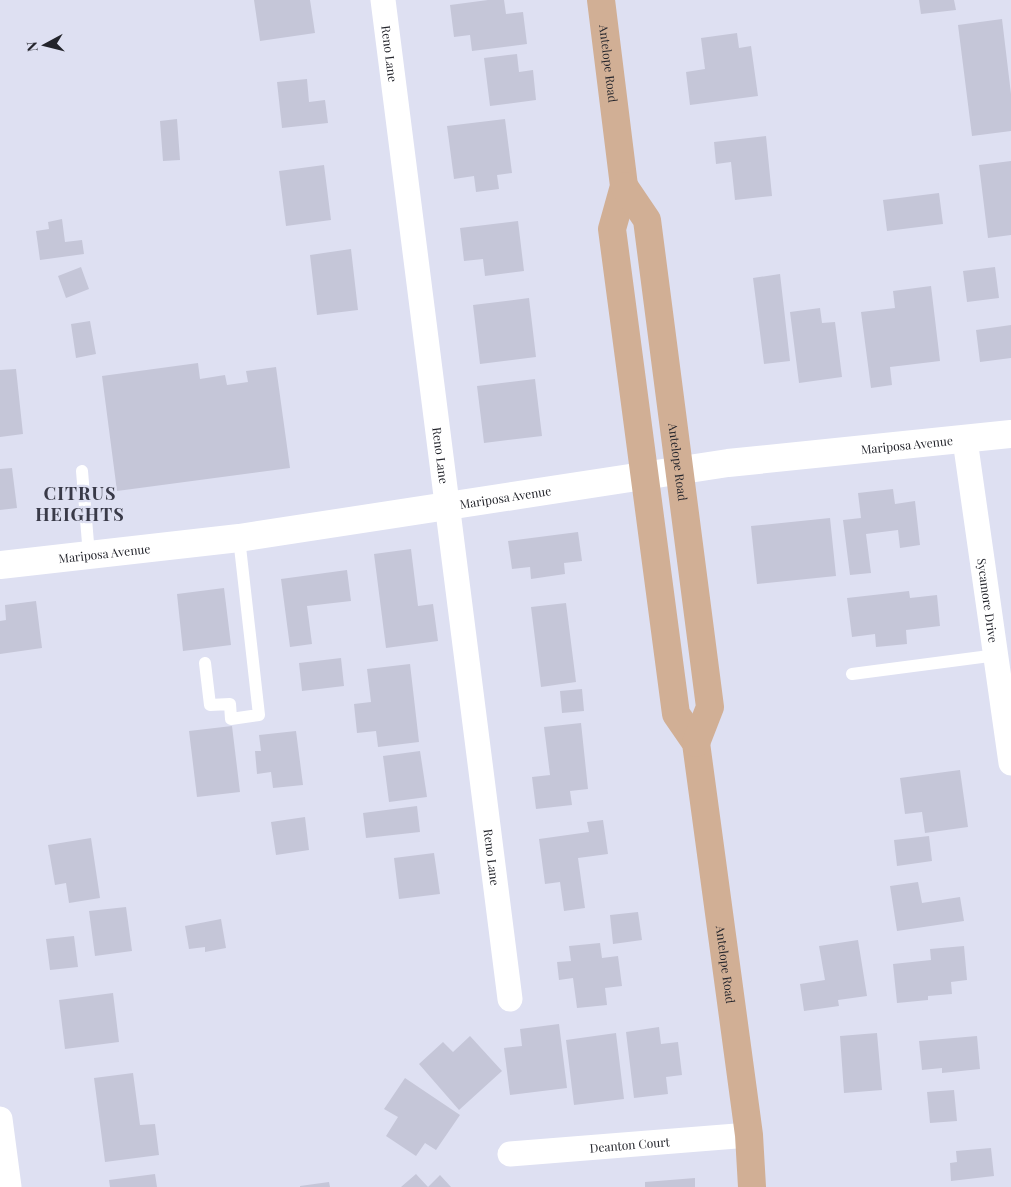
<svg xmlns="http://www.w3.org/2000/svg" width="1011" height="1187" font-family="'Playfair Display',serif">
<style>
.building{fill:#c5c6d8}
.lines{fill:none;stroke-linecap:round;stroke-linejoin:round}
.service{stroke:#fff;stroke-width:12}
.minor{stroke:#fff;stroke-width:25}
.tertiary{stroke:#fff;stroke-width:28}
.primary{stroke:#d1af95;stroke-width:28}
.labels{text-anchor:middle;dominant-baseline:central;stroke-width:4.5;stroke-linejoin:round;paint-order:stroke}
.street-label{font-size:12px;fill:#23242b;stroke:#dee0f2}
.district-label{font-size:18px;font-weight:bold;letter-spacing:1px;fill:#393a48;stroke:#dee0f2}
</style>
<rect width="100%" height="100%" fill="#dee0f2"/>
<path class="building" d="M254,0H310L315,33L260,41Z
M488,0H504L506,14L523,12L527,44L472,51L470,35L454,37L450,5Z
M919,0H954L956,10L921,14Z
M1002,19L1011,94V131L972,136L958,25Z
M737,33L739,48L751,46L758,96L690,105L686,72L705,69L701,38Z
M517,54L519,72L533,70L536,100L490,106L484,58Z
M307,79L309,102L325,100L328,123L282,128L277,82Z
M177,119L180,160L163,161L160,121Z
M505,119L512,173L497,175L499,189L476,192L474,176L454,179L447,126Z
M766,136L772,196L735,200L731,162L716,164L714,142Z
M1011,161V235L988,238L979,165Z
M324,165L331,220L286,226L279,171Z
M939,193L943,224L887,231L883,200Z
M62,219L65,242L82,240L84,254L40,260L36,231L49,229L48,222Z
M518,221L524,271L485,276L483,259L464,261L460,228Z
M351,249L358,310L317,315L310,255Z
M81,267L89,289L66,298L58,276Z
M995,267L999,298L967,302L963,271Z
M780,274L790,361L764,364L753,278Z
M931,286L940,361L890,367L892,385L871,388L861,312L895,308L893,291Z
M529,298L536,357L480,364L473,305Z
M820,308L822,323L835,322L842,377L799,383L790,312Z
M90,321L96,354L76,358L71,324Z
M1011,325V358L980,362L976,330Z
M198,363L200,379L225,375L227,385L248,382L246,371L276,367L290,468L117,491L102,376Z
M16,369L23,434L0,437V370Z
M535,379L542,436L484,443L477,386Z
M12,468L17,508L0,510V469Z
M893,489L895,504L915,501L920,545L900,548L898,530L866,534L871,573L850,575L843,520L861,518L858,493Z
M830,518L836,576L757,584L751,526Z
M578,532L582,561L564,563L565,574L531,579L530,567L512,569L508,541Z
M411,549L418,606L433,604L438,641L386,648L374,554Z
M347,570L351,601L307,606L312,644L290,647L281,579Z
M224,588L231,645L183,651L177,594Z
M909,591L910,598L937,595L940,626L906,630L907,644L876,647L875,634L852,637L847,598Z
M36,601L42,648L0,654V621L6,620L5,605Z
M566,603L576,682L541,687L531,607Z
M341,658L344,686L302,691L299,663Z
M410,664L419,742L378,747L376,731L357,733L354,704L371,702L367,669Z
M582,689L584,711L562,713L560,691Z
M581,723L588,789L570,791L572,805L536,809L532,777L550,775L544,727Z
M232,726L240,792L197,797L189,731Z
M296,731L303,785L273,788L271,772L257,774L255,751H261L259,735Z
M420,751L427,797L389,802L383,756Z
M960,770L968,827L925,833L922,812L905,814L900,778Z
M417,806L420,832L366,838L363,813Z
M305,817L309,850L276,855L271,822Z
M603,820L608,854L578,858L585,908L564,911L560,882L545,884L539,839L589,832L587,822Z
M929,836L932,861L897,866L894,840Z
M91,838L100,898L69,903L66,883L55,885L48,845Z
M434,853L440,894L399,899L394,858Z
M918,882L922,903L960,897L964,921L897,931L890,886Z
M126,907L132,951L95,956L89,911Z
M638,912L642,940L613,944L610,915Z
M221,919L226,948L205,952V947L189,949L185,926Z
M74,936L78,967L50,970L46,939Z
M858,940L867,996L838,1000L839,1006L804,1011L800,984L825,980L819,946Z
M600,943L602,958L618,956L622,986L605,988L607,1005L577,1008L573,978L559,980L557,962L571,961L569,946Z
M964,946L967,980L951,982L952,994L928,996V1000L897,1003L893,964L931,960L930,949Z
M113,993L119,1042L65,1049L59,1000Z
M559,1024L567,1088L510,1095L504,1048L522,1046L520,1029Z
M659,1027L661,1044L678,1042L682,1075L666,1077L668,1094L634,1098L626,1032Z
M616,1033L624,1099L574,1105L566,1040Z
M877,1033L882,1090L844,1093L840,1036Z
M470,1036L502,1071L459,1110L419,1064L443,1042L453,1052Z
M977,1036L980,1069L942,1073V1068L922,1070L919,1041Z
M133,1073L140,1125L155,1124L159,1155L105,1162L94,1078Z
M405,1078L460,1115L436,1150L425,1143L416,1156L386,1136L398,1117L384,1109Z
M954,1090L957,1121L930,1123L927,1092Z
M991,1148L994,1176L951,1181L950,1163L957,1162L956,1151Z
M155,1174L157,1187H110L109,1180Z
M416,1174L428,1187L440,1175L451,1187H401Z
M695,1178V1187H645V1182Z
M329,1182L330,1187H300V1186Z"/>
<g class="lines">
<path class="service" d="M82,471L89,555
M205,663L210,705L230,704L231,719L259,715L239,538
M852,674L997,655"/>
<g class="minor">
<path id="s1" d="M383,0L510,999"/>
<path id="s2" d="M965,440L1011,763"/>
<path d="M0,1119L9,1187"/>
<path id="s3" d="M510,1154L749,1135"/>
</g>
<path class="tertiary" id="s4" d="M0,565L239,538L728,463L1011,434"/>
<g class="primary">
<path id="s5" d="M601,0L624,186L612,229L676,714L696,743L749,1135L752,1187"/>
<path id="s6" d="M624,186L647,220L710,707L696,743"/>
</g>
</g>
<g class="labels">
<g class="street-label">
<text stroke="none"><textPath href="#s1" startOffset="54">Reno Lane</textPath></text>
<text stroke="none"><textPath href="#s5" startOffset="64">Antelope Road</textPath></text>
<text stroke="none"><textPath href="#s4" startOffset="915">Mariposa Avenue</textPath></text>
<text stroke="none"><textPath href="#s1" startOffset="459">Reno Lane</textPath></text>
<text stroke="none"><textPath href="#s6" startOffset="285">Antelope Road</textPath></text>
<text stroke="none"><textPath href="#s4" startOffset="510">Mariposa Avenue</textPath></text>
<text stroke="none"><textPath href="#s4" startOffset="105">Mariposa Avenue</textPath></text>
<text stroke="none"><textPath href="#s2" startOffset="162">Sycamore Drive</textPath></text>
<text stroke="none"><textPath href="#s1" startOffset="864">Reno Lane</textPath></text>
<text stroke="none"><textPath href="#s5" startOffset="980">Antelope Road</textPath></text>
<text stroke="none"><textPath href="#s3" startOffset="120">Deanton Court</textPath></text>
</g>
<g class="district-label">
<text x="80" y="493">CITRUS<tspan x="80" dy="21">HEIGHTS</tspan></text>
</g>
</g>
<g transform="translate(45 45) rotate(263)" stroke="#dee0f2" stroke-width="4" paint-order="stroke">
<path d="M0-4L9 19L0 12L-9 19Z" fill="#23242b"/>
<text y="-8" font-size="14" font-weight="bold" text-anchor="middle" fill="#23242b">N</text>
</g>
</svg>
